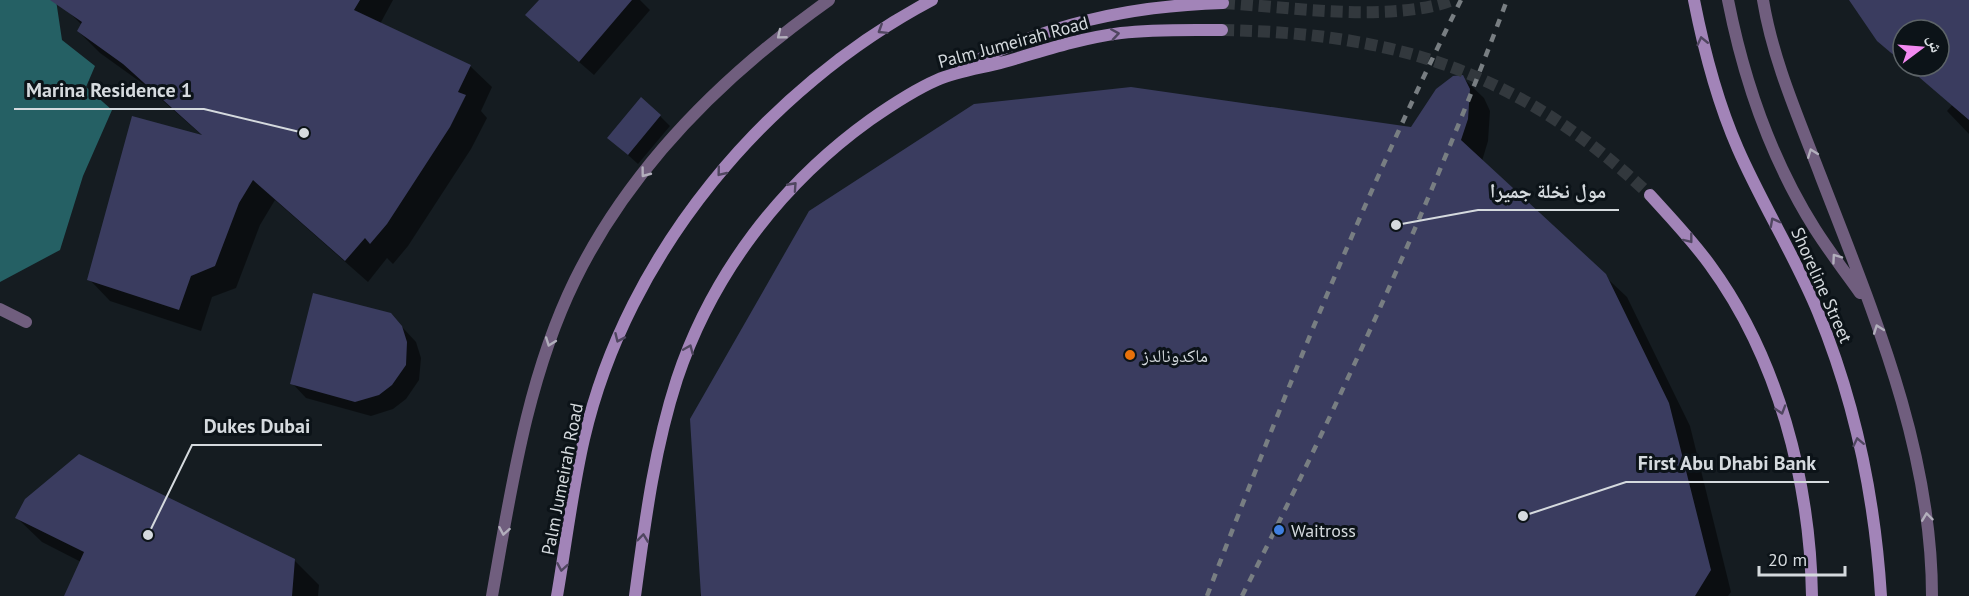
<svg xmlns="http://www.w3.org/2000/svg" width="1969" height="596" font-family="'PT Sans','Noto Naskh Arabic',sans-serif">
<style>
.water{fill:#256064}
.shadow{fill:#0007}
.building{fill:#3a3c5f}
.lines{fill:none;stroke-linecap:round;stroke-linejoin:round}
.secondary-tunnel{stroke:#32383d;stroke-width:12;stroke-dasharray:12 6;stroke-linecap:butt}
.pedestrian{stroke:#705e7e;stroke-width:12}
.tertiary{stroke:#705e7e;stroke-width:12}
.secondary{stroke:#a284b8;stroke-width:12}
.rail{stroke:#787e82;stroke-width:4.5;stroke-dasharray:8 8;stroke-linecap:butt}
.oneway{stroke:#504660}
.oneway2{stroke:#b2afbc}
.food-dot{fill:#e8710a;stroke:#0c1318;stroke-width:2}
.shop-dot{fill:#3f7fe0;stroke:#0c1318;stroke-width:2}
.labels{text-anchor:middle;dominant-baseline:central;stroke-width:6;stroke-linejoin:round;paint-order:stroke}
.street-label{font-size:18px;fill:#d5dade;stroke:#0c1318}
.poi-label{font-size:18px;fill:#d5dade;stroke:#0c1318;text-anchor:start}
.leader{fill:none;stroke:#d5dade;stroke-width:2}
.callout-dot{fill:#d5dade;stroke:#0c1318;stroke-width:2}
.callout-label{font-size:20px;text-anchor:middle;font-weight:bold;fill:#d5dade;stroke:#0c1318;stroke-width:6;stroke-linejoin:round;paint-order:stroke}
</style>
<rect width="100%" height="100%" fill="#151c21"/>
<path class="water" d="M0,0H56L62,40L95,66L86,87L112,110L83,176L60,250L0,282Z"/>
<path class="shadow" d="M77,0H393L380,24L470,66L492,87L481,111L487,118L471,149L408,246L393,264L387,258L368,282L275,200L260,225L236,288L212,297L201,331L110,301L89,279L204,137L146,86L100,53L78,31L82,25L69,12Z
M541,0H640L650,10L594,75L541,29Z
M1861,0H1969V134L1947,111L1953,104L1905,66H1939V30H1903V65L1879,40Z
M1462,77L1484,98L1490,111L1488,141L1482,161L1627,297L1690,426L1731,592L1728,596H700L702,589L1412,129Z
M660,116L670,126L638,164L619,147Z
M390,314L416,342L421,358L419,380L406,399L393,409L371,416L306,398L292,383Z
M17,518L294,560L319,585L318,596H65L81,562L42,542Z"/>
<path class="building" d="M50,0H360L354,10L471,65L458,92L466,95L450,127L387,224L370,244L365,238L345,261L253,180L239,203L215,266L191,276L179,310L87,280L132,116L202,135L123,64L77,31L82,22Z
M539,0H632L579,62L525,15Z
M1849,0H1969V120L1906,66H1939V30H1903V63L1877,41Z
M1463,75L1470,89L1468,119L1461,140L1606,274L1669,403L1711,570L1695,596H701L690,419L809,211L974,104L1131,87L1411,127L1436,89L1453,76Z
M641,97L661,115L628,155L607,138Z
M313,293L391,313L402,326L407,342L406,365L392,385L379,395L355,402L290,384Z
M79,454L295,559L292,596H64L84,552L15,518L25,499Z"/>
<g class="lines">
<path class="secondary-tunnel" d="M1223,3C1289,7 1392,23 1453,0
M1222,30C1399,33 1520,73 1650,195"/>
<path class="pedestrian" d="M0,309L26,322"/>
<path class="tertiary" d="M1728,0C1744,81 1771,159 1815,229C1829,251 1845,272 1860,293
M1763,0C1773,61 1799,119 1821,177C1873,312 1932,449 1932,596
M492,596C511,490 527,378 575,280C631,166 726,73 829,0"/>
<path class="secondary" d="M1694,0C1704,51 1717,101 1738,149C1762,204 1795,256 1818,312C1855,402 1875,500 1881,596
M963,67C1049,24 1127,6 1223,3
M1650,195C1671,218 1692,240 1710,265C1778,358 1810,481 1812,596
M557,596C566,544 572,491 584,439C627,253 766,88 932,0
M635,596C645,522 654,450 677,379C712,274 781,184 870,120C890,106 914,90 937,80C958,71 982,68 1004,62C1042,51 1081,38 1121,33C1154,29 1188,30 1222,30"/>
<path class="rail" d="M1207,596C1284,395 1365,193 1461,0
M1242,596C1340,402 1431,204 1507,0"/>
</g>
<defs><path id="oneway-chevron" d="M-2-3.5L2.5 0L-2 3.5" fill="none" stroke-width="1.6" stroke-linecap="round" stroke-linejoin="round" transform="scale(1.5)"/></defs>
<g class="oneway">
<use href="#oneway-chevron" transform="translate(882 30) rotate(148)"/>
<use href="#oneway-chevron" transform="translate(1115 34) rotate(-9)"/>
<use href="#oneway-chevron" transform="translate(1702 41) rotate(-103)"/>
<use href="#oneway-chevron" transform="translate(721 172) rotate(129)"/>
<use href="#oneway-chevron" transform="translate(793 186) rotate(-48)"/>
<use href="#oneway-chevron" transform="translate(1774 222) rotate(-118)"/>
<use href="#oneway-chevron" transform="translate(1689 239) rotate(52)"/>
<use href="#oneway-chevron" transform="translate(619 338) rotate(114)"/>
<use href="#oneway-chevron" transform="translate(689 349) rotate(-67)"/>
<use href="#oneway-chevron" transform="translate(1781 410) rotate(73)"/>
<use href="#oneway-chevron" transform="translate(1858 442) rotate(-102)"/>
<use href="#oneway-chevron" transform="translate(643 538) rotate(-83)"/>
<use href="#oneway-chevron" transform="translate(562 567) rotate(100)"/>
</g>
<g class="oneway2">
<use href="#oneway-chevron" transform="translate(781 35) rotate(141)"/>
<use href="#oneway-chevron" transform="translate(1812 153) rotate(-111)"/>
<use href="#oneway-chevron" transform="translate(645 173) rotate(127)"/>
<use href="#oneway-chevron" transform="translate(1836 258) rotate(-125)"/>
<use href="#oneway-chevron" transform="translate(1878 329) rotate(-110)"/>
<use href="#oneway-chevron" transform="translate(550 342) rotate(110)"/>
<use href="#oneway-chevron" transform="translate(1927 517) rotate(-97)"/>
<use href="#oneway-chevron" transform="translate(504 531) rotate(100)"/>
</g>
<circle class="food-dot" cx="1130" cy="355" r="6"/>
<circle class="shop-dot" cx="1279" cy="530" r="6"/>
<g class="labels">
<g class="street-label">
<text transform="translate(1013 42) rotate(-15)">Palm Jumeirah Road</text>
<text transform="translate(1822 285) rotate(66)">Shoreline Street</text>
<text transform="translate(562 479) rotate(-79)">Palm Jumeirah Road</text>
</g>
<g class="poi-label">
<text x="1142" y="355">ماكدونالدز</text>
<text x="1291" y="530">Waitross</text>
</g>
</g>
<path class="leader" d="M304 133L204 109H14M1396 225L1478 210H1619M148 535L192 445H322M1523 516L1626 482H1829"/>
<g class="callout-dot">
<circle cx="304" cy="133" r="6"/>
<circle cx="1396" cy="225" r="6"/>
<circle cx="148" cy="535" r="6"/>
<circle cx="1523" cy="516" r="6"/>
</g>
<g class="callout-label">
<text x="109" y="97">Marina Residence 1</text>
<text x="1548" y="198">مول نخلة جميرا</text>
<text x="257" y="433">Dukes Dubai</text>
<text x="1727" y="470">First Abu Dhabi Bank</text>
</g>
<g transform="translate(1921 48) rotate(74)"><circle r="28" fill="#0c1318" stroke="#5c6367" stroke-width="1.5"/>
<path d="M0-4.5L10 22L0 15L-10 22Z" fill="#f38af1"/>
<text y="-9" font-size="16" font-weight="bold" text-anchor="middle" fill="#d5dade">ش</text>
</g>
<path d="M1759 566v9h86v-9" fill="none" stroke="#d5dade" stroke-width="3"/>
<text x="1768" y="566" font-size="18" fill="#d5dade" stroke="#0c1318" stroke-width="4.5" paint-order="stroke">20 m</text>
</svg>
